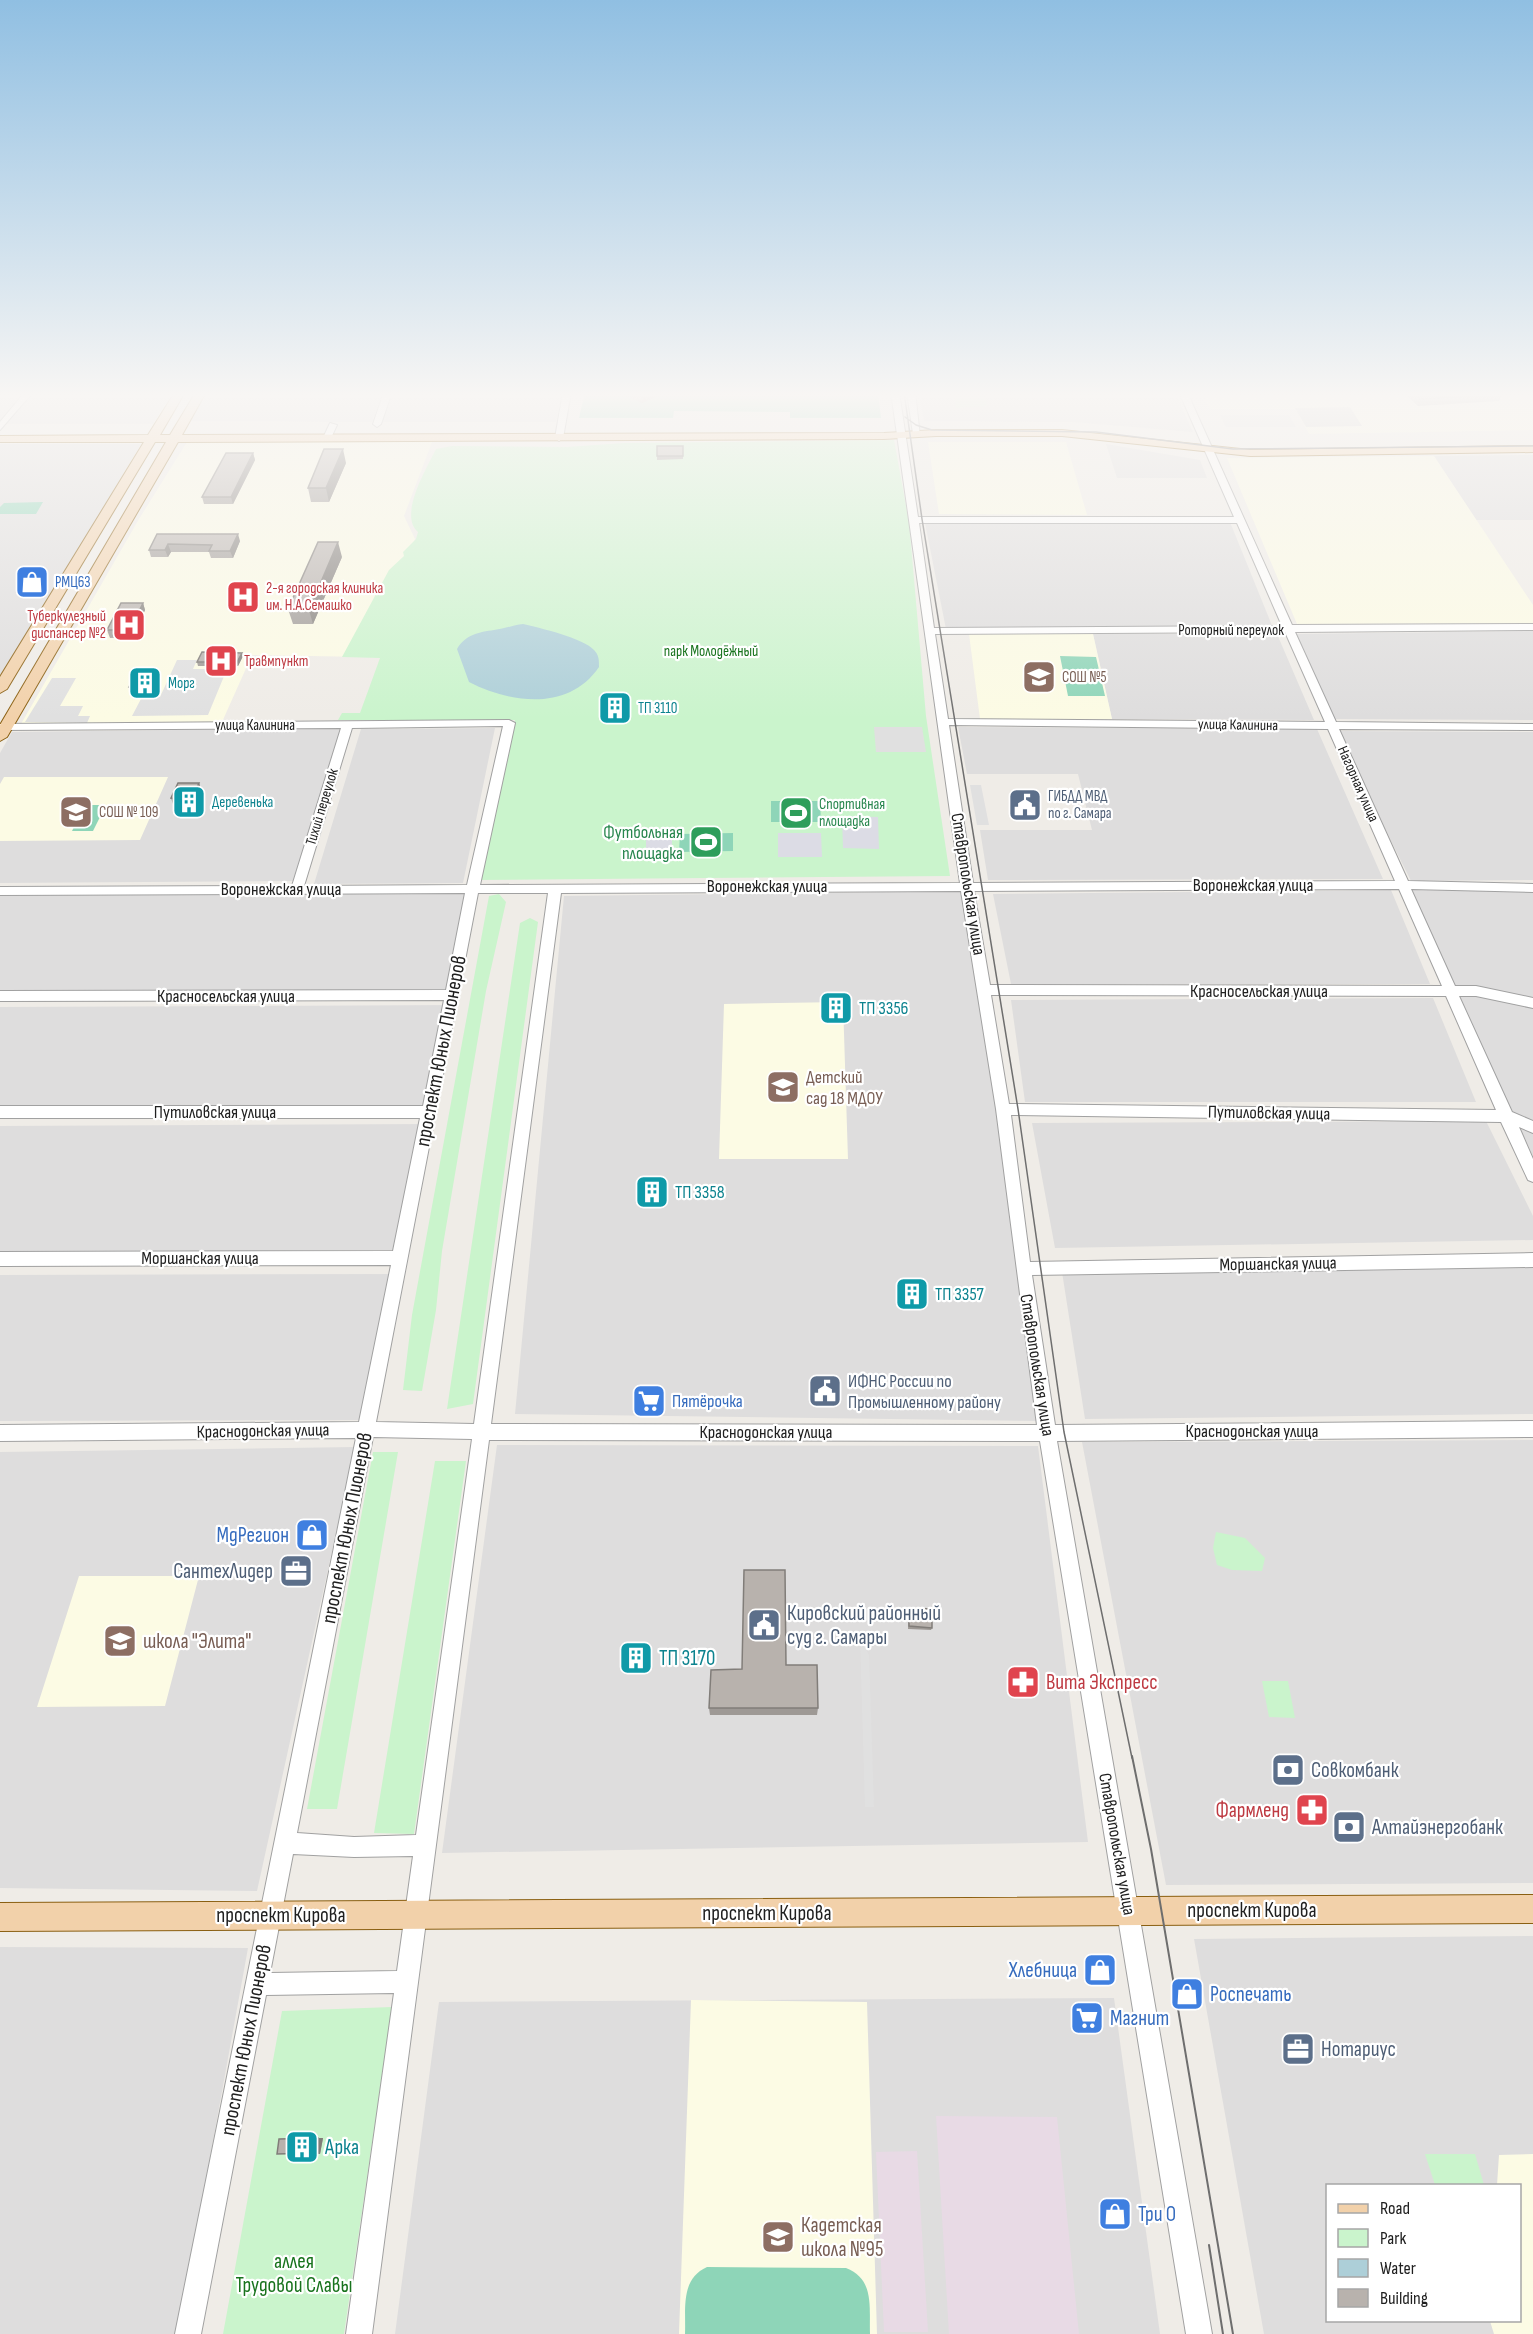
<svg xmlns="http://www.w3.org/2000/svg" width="1533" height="2334" font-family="'Sofia Sans Condensed',sans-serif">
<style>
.residential{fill:#dedddd;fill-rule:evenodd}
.industrial{fill:#e8dae5}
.education{fill:#fcfbe4}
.religious{fill:#cecece}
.park{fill:#caf4cc}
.pitch{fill:#8ed5b8}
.parking{fill:#e0e0e0}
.plaza{fill:#dcdce5}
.water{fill:#adcfd8}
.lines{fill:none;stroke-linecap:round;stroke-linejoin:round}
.minor-casing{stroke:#a1a1a1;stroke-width:2}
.major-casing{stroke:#8a5f11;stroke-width:2}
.minor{fill:#fff;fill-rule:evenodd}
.major{fill:#f2d1aa;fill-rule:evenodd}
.tram-far1{stroke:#6e6e6e;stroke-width:1.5}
.tram{stroke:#6e6e6e;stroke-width:2}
.wall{fill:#9e9995}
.shaded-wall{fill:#817d79}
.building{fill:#b8b2ad;stroke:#817d79;stroke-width:1.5}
.labels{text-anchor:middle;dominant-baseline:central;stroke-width:4.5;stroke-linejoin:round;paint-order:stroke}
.far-shop-label{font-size:15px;fill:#366cbe;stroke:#fff;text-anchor:start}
.far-health-label{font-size:15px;fill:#be3a42;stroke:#fff;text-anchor:start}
.far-street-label{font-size:15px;fill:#202020;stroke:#fff}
.far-park-label{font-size:15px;fill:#18731d;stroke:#fff}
.far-education-label{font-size:15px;fill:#785e54;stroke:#fff;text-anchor:start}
.far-culture-label{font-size:15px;fill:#0d838f;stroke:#fff;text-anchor:start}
.far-service-label{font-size:15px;fill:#4e5e75;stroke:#fff;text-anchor:start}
.far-leisure-label{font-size:15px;fill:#27864d;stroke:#fff;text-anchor:start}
.leisure-label{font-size:18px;fill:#27864d;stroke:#fff;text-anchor:end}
.street-label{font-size:18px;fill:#202020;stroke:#fff}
.culture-label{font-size:18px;fill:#0d838f;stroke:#fff;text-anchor:start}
.education-label{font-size:18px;fill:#785e54;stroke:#fff;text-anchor:start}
.service-label{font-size:18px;fill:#4e5e75;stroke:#fff;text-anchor:start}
.shop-label{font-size:18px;fill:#366cbe;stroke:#fff;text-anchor:start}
.near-street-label{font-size:21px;fill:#202020;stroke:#fff}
.near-shop-label{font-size:21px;fill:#366cbe;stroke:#fff;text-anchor:start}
.near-service-label{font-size:21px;fill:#4e5e75;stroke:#fff;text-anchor:start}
.near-education-label{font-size:21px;fill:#785e54;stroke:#fff;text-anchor:start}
.near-culture-label{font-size:21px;fill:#0d838f;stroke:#fff;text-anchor:start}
.near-health-label{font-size:21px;fill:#be3a42;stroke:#fff;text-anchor:start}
.near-park-label{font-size:21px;fill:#18731d;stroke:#fff}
</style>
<rect width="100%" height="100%" fill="#efece7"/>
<path class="residential" d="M0,392H173L153,424H0Z
M205,392H383L372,422L187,421Z
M392,392H562L556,422H381Z
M919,392H1175L1193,432L1073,422L924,421Z
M0,444H141L0,682Z
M1106,444L1200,460L1207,478H1117Z
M1533,455V520H1476L1434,456Z
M1230,522L1273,628L946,629L925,523Z
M1533,631V720L1331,719L1294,634Z
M1093,634H1277L1314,720L1112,719Z
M958,727L1317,729L1383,879L988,880L980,830H1092L1078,774H967Z
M342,728L296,881L0,883V753L12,732Z
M495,728L463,883L314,884L361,729Z
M1336,731L1533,732V880L1411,881Z
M1405,886H1533V1156Z
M1391,890L1430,984H1011L993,894Z
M965,891L1042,1421L515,1414L564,896Z
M474,893L454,993L0,992V895Z
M1433,998L1476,1102H1025L1011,1000Z
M456,1005L436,1108L0,1110V1007Z
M1486,1121L1533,1216V1240L1055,1248L1032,1123Z
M432,1124L404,1250L0,1253V1126Z
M1533,1263V1414L1085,1419L1062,1272Z
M403,1274L374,1420L0,1421V1275Z
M1533,1440V1883L1166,1885L1082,1442Z
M497,1445L1038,1446L1088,1842L442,1853Z
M355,1447L257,1891L0,1888V1452Z
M1533,1936V2334H1264L1194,1939ZM1328,2186H1520V2320H1328Z
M0,1947L248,1948L178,2334H0Z
M1114,1998L1160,2334H395L439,2002Z"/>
<path class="industrial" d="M936,2116L1057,2117L1079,2334H949Z
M917,2151L928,2332H884L876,2152Z"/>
<path class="education" d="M1202,392H1533V430L1309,434L1296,409H1210Z
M187,442H432L404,516L415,539L366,657L252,655L222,722L21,724L139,519Z
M928,442H1066L1087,515L939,514Z
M1434,456L1533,605V623L1297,624L1227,458Z
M969,634H1093L1112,719H980Z
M4,777H168L140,840L0,841V784Z
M843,1002L848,1159H719L724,1004Z
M79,1576H199L165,1706L37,1707Z
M691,2000L867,2002L877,2334H679Z
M1533,2154V2334H1494L1490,2321L1520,2320V2186L1497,2185L1499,2155Z"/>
<path class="religious" d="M1350,407L1362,426L1306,427L1295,408Z"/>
<path class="park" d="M954,392H986L987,406L956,408Z
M894,440L909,522L926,716L950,876L476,880L515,720H338L342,713H360L380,658L342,657L389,570L404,556L403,552L416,539L418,532C398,515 427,468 436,449L452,446L567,447L624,443Z
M499,894L506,902L486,991L442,1251L436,1310L422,1391L403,1390L412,1315L489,896Z
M530,918L538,922L473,1404L447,1409L520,923Z
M373,1452H398L337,1809H307Z
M435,1461H466L414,1834L374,1833Z
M1216,1532L1245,1538L1265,1558L1262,1571L1232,1570L1217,1565L1213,1548Z
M1262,1681H1288L1295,1718L1269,1717Z
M392,2007L344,2334H223L282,2011Z
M1425,2154H1475L1484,2185H1435Z"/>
<path class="pitch" d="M585,392H878L881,418H790V412L674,411L673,418H579Z
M43,502L36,514H0V507L4,503Z
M1060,656L1096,657L1105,696H1068Z
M771,801H820L821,822H771Z
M85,805H106L93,831H72Z
M733,833V851L679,852L680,834Z
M707,2267L846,2268C875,2279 869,2308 870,2334H685C686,2309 680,2279 707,2267Z"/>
<path class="parking" d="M1220,415H1289L1296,427H1226Z
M177,660H197L193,669H227L208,715L132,716L142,697H160Z
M52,678H76L60,706H83L78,716H90L87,723L25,722Z
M874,727H922L926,752H876Z
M970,785H981L989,825H977Z
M860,1637L869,1655L874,1807H865Z"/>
<path class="plaza" d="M842,816L878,817L879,849L843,848Z
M778,833H821L822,857H778Z
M646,835H672V852L646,853Z"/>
<path class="water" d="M523,624C540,628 583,638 594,650C599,655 599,660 599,667C569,711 512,704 469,682L457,649C465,635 479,632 494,630C504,629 513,625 523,624Z"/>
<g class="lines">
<g class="minor-casing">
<path id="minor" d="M25,392H33L0,430V422Z
M384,392H392L381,424L377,427L373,424Z
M563,392H571L563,438L559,441L555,438Z
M891,392H899L918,517H1234L1179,392H1187L1292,625L1533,624V630L1295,632L1336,722L1533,724V730L1339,729L1408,881L1533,884V892L1411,889L1455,986H1476L1533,998V1008L1476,996H1459L1512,1112L1533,1121V1133L1519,1127L1533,1159V1182L1528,1180L1501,1122L1011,1115L1030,1262L1533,1253V1267L1032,1275L1055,1425L1533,1421V1437L1057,1441L1212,2334H1186L1040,1441L489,1440L372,2334H346L394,1993L266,1995L201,2334H175L356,1438L0,1441V1425L359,1422L391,1265L0,1266V1252L393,1251L420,1118H0V1106H423L444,1000L0,1001V991L446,990L465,893L0,895V887L292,886L341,728L0,730V724L509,720L515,723L480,885L960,883ZM919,523H1237L1282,626L934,628ZM1285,632L1325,722L948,719L935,634ZM949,725L1328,729L1395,881L973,883ZM503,726L467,885L304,886L352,728ZM1399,889L1442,986L990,985L974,891ZM961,891L996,1109L1037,1425L491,1424L561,893ZM478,893H548L474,1424L376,1422ZM991,995L1446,996L1496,1110L1009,1104ZM373,1437L472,1439L416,1835L354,1837L297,1833ZM293,1854L354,1857L413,1856L397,1971L270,1973Z
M907,392H915L920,436L913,434Z
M330,423L337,425L330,440H324L323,438Z"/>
</g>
<g class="major-casing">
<path id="major" d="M175,392H185L160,435H170L196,392H206L182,435L884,433L936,430H1062L1250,450L1533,446V452L1250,456L1062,436H936L884,439L178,442L7,737L0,741V725L166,442H155L7,689L0,693V677L144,442H0V436L148,435Z
M1533,1895V1923L0,1931V1903Z"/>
</g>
<use href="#minor" class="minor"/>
<use href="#major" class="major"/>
<path class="tram-far1" d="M904,392L922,519L1018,1109L1064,1432L1132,1758
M905,417L916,425L932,430L1096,432L1233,449L1533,446"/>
<path class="tram" d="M1132,1756L1151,1849L1233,2334
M1209,2245L1223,2334"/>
</g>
<path class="wall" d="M621,392H667L642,403L621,393Z
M1403,392H1499L1502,394L1499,401L1418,406Z
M657,446H683V459L657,460Z
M253,453L255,460L233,504H204L202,497Z
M346,463L329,502H311L308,488Z
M157,534L240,541L233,558H211L209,552H171L168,557H151L149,550Z
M342,557L313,624H293L288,609Z
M143,603L145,610L133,637L110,638L107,630Z
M242,653L243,656L238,666H198L197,662Z
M158,672L160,675L151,691H130L129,687Z
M199,783L203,795L196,810H175L171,798Z
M830,994L843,1007V1014H830Z
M662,1184L660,1200L642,1199V1196Z
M909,1608L932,1628L931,1630L908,1629Z
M644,1648L642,1669L627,1668V1665Z
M786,1665L818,1708L817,1715H710L709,1708L742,1669Z
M318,2138H323L320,2154H277Z"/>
<path class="shaded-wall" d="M641,392H667L642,403Z
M343,449L346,463L329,502L326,488Z
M253,453L255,460L233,504L231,497Z
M238,534L240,541L233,558L230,551Z
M338,542L342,557L313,624L309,610Z
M168,544L171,552L168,557L165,550Z
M143,603L145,610L133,637L130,630Z
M242,653L243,656L238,666L237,662Z
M158,672L160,675L151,691L150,687Z
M199,783L203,795L196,810L191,799Z
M318,2138H323L320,2154L316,2153Z"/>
<path class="building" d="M1413,392H1499L1502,394L1420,399Z
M657,446H683V456H657Z
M324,449H343L326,488H308Z
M226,453H253L231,497H202Z
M157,534H238L230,551H209L212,545L168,544L165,550H149Z
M318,542H338L309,610L288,609Z
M121,603H143L130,630H107Z
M202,652L242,653L237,662H197Z
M137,671L158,672L150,687H129Z
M178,783H199L191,799L171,798Z
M830,994L843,995V1007H830Z
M644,1180L662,1181L660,1196H642Z
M744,1570H785L786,1665H817L818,1708H709L711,1670L742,1669Z
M909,1608L932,1609V1628L909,1626Z
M629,1644L644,1645L641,1666L627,1665Z
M318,2138L316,2153L277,2154L279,2139Z"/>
<linearGradient id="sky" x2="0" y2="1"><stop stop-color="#90bfe2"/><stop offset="0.55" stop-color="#f8f6f4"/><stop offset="1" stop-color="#f8f6f4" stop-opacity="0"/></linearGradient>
<rect width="1533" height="719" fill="url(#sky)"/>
<defs>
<g id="shop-square" transform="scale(1.725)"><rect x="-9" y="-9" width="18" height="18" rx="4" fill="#3f7fe0" stroke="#fff"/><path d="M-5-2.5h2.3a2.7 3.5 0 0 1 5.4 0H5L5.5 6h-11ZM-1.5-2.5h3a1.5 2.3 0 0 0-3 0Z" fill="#fff"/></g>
<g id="hospital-square" transform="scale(1.725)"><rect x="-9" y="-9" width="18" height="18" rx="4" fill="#e0444e" stroke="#fff"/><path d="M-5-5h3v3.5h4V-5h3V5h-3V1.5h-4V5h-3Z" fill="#fff"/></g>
<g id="school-square" transform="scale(1.725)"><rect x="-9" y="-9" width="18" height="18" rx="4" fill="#8d6e63" stroke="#fff"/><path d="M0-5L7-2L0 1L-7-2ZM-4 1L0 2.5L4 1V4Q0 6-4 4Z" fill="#fff"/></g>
<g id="building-square" transform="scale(1.725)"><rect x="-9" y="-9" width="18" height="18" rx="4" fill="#0f9aa8" stroke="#fff"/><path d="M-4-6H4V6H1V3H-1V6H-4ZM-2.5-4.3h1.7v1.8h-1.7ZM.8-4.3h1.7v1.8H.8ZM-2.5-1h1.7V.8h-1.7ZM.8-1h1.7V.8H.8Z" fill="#fff"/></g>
<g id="civic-square" transform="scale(1.725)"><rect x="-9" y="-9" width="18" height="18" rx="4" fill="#5c6f8a" stroke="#fff"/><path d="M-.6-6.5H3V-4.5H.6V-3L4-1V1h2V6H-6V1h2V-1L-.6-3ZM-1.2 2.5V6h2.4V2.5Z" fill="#fff"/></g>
<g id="stadium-square" transform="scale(1.725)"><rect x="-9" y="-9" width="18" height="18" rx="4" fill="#2e9e5b" stroke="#fff"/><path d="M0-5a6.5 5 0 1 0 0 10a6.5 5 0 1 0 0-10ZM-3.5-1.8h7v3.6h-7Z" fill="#fff"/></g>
<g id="supermarket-square" transform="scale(1.725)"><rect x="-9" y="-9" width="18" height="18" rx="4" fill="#3f7fe0" stroke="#fff"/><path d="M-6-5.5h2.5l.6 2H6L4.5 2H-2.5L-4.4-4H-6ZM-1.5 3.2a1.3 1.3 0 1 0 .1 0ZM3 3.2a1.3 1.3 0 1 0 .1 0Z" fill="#fff"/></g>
<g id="office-square" transform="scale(1.725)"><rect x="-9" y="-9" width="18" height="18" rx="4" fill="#5c6f8a" stroke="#fff"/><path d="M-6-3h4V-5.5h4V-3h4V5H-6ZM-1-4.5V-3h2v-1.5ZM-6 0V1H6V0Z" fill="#fff"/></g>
<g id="pharmacy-square" transform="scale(1.725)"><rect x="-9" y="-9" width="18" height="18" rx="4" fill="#e0444e" stroke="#fff"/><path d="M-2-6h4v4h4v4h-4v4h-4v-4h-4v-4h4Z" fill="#fff"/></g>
<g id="bank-square" transform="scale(1.725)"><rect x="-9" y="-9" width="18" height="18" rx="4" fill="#5c6f8a" stroke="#fff"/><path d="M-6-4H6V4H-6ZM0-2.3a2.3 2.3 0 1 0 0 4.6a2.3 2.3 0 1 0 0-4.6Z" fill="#fff"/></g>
</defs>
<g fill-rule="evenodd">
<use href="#shop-square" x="32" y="582"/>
<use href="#hospital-square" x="243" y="597"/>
<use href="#hospital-square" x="129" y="625"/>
<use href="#hospital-square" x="221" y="661"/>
<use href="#school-square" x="1039" y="677"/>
<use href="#building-square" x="145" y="683"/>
<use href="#building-square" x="615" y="708"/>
<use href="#building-square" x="189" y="802"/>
<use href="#civic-square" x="1025" y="805"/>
<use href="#school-square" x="76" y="812"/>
<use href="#stadium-square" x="796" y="813"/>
<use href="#stadium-square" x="706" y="842"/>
<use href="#building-square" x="836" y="1008"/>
<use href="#school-square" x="783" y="1087"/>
<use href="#building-square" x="652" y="1192"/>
<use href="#building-square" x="912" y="1294"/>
<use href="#civic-square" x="825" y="1391"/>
<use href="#supermarket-square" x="649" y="1401"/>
<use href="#shop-square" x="312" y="1535"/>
<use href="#office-square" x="296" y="1571"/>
<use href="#civic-square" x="764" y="1625"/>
<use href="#school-square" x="120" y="1641"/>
<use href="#building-square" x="636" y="1658"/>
<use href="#pharmacy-square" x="1023" y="1682"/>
<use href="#bank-square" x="1288" y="1770"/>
<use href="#pharmacy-square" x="1312" y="1810"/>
<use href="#bank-square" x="1349" y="1827"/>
<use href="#shop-square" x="1100" y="1970"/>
<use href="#shop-square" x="1187" y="1994"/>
<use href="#supermarket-square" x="1087" y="2018"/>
<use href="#office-square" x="1298" y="2049"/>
<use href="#building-square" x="302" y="2147"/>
<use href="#shop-square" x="1115" y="2214"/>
<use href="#school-square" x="778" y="2237"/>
</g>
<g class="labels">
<g class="far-shop-label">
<text x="55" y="582">РМЦ63</text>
</g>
<g class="far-health-label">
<text x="266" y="588">2-я городская клиника<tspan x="266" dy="17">им. Н.А.Семашко</tspan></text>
<text x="106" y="616" text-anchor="end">Туберкулезный<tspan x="106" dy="17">диспансер №2</tspan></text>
<text x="244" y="661">Травмпункт</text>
</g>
<g class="far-street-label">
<text x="1231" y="630">Роторный переулок</text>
<text x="255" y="725">улица Калинина</text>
<text transform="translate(1238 725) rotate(1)">улица Калинина</text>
<text transform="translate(1358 784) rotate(66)">Нагорная улица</text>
<text transform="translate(322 807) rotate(-73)">Тихий переулок</text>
</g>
<g class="far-park-label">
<text x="711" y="651">парк Молодёжный</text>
</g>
<g class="far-education-label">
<text x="1062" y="677">СОШ №5</text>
<text x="99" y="812">СОШ № 109</text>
</g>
<g class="far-culture-label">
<text x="168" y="683">Морг</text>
<text x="638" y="708">ТП 3110</text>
<text x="212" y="802">Деревенька</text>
</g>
<g class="far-service-label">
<text x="1048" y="796">ГИБДД МВД<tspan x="1048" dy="17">по г. Самара</tspan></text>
</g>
<g class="far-leisure-label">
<text x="819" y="804">Спортивная<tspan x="819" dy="17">площадка</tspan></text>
</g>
<g class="leisure-label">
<text x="683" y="832">Футбольная<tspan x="683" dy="21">площадка</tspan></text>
</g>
<g class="street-label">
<text transform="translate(968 884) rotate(81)">Ставропольская улица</text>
<text x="1253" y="885">Воронежская улица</text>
<text x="767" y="886">Воронежская улица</text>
<text x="281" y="889">Воронежская улица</text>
<text x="1259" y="991">Красносельская улица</text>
<text x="226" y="996">Красносельская улица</text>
<text x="215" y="1112">Путиловская улица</text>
<text transform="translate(1269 1113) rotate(1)">Путиловская улица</text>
<text x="200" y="1258">Моршанская улица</text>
<text transform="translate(1278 1264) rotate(-1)">Моршанская улица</text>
<text transform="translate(1037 1365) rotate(81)">Ставропольская улица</text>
<text transform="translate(263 1431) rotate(-1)">Краснодонская улица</text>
<text x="1252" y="1431">Краснодонская улица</text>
<text x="766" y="1432">Краснодонская улица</text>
<text transform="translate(1117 1844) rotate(80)">Ставропольская улица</text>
</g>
<g class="culture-label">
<text x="859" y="1008">ТП 3356</text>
<text x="675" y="1192">ТП 3358</text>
<text x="935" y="1294">ТП 3357</text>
</g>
<g class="education-label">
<text x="806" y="1077">Детский<tspan x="806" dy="21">сад 18 МДОУ</tspan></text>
</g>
<g class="service-label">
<text x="848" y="1381">ИФНС России по<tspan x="848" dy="21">Промышленному району</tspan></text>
</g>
<g class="shop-label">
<text x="672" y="1401">Пятёрочка</text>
</g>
<g class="near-street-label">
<text transform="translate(441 1051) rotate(-79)">проспект Юных Пионеров</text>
<text transform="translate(347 1528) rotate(-79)">проспект Юных Пионеров</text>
<text x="1252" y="1910">проспект Кирова</text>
<text x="767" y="1913">проспект Кирова</text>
<text x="281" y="1915">проспект Кирова</text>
<text transform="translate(246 2040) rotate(-79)">проспект Юных Пионеров</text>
</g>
<g class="near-shop-label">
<text x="289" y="1535" text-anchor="end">МдРегион</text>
<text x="1077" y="1970" text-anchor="end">Хлебница</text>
<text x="1210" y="1994">Роспечать</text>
<text x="1110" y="2018">Магнит</text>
<text x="1138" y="2214">Три О</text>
</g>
<g class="near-service-label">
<text x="273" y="1571" text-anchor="end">СантехЛидер</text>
<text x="787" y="1613">Кировский районный<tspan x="787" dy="24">суд г. Самары</tspan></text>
<text x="1311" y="1770">Совкомбанк</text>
<text x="1372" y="1827">Алтайэнергобанк</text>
<text x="1321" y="2049">Нотариус</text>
</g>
<g class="near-education-label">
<text x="143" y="1641">школа "Элита"</text>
<text x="801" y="2225">Кадетская<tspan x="801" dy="24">школа №95</tspan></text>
</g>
<g class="near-culture-label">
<text x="659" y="1658">ТП 3170</text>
<text x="325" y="2147">Арка</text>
</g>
<g class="near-health-label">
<text x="1046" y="1682">Вита Экспресс</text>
<text x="1289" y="1810" text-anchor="end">Фармленд</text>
</g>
<g class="near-park-label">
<text x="294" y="2261">аллея<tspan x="294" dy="24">Трудовой Славы</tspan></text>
</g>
</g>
<rect x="1326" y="2184" width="195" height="138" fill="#ffffff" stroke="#a6a6a6" stroke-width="1.5"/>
<rect x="1338" y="2204" width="30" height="9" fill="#f2d1aa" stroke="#a6a6a6" stroke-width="1.5"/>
<text x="1380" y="2214" font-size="18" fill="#202020">Road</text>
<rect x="1338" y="2229" width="30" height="18" fill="#caf4cc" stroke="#a6a6a6" stroke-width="1.5"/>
<text x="1380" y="2244" font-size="18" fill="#202020">Park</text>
<rect x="1338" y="2259" width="30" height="18" fill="#adcfd8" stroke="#a6a6a6" stroke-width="1.5"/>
<text x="1380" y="2274" font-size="18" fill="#202020">Water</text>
<rect x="1338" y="2289" width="30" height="18" fill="#b8b2ad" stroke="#a6a6a6" stroke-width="1.5"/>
<text x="1380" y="2304" font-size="18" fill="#202020">Building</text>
</svg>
